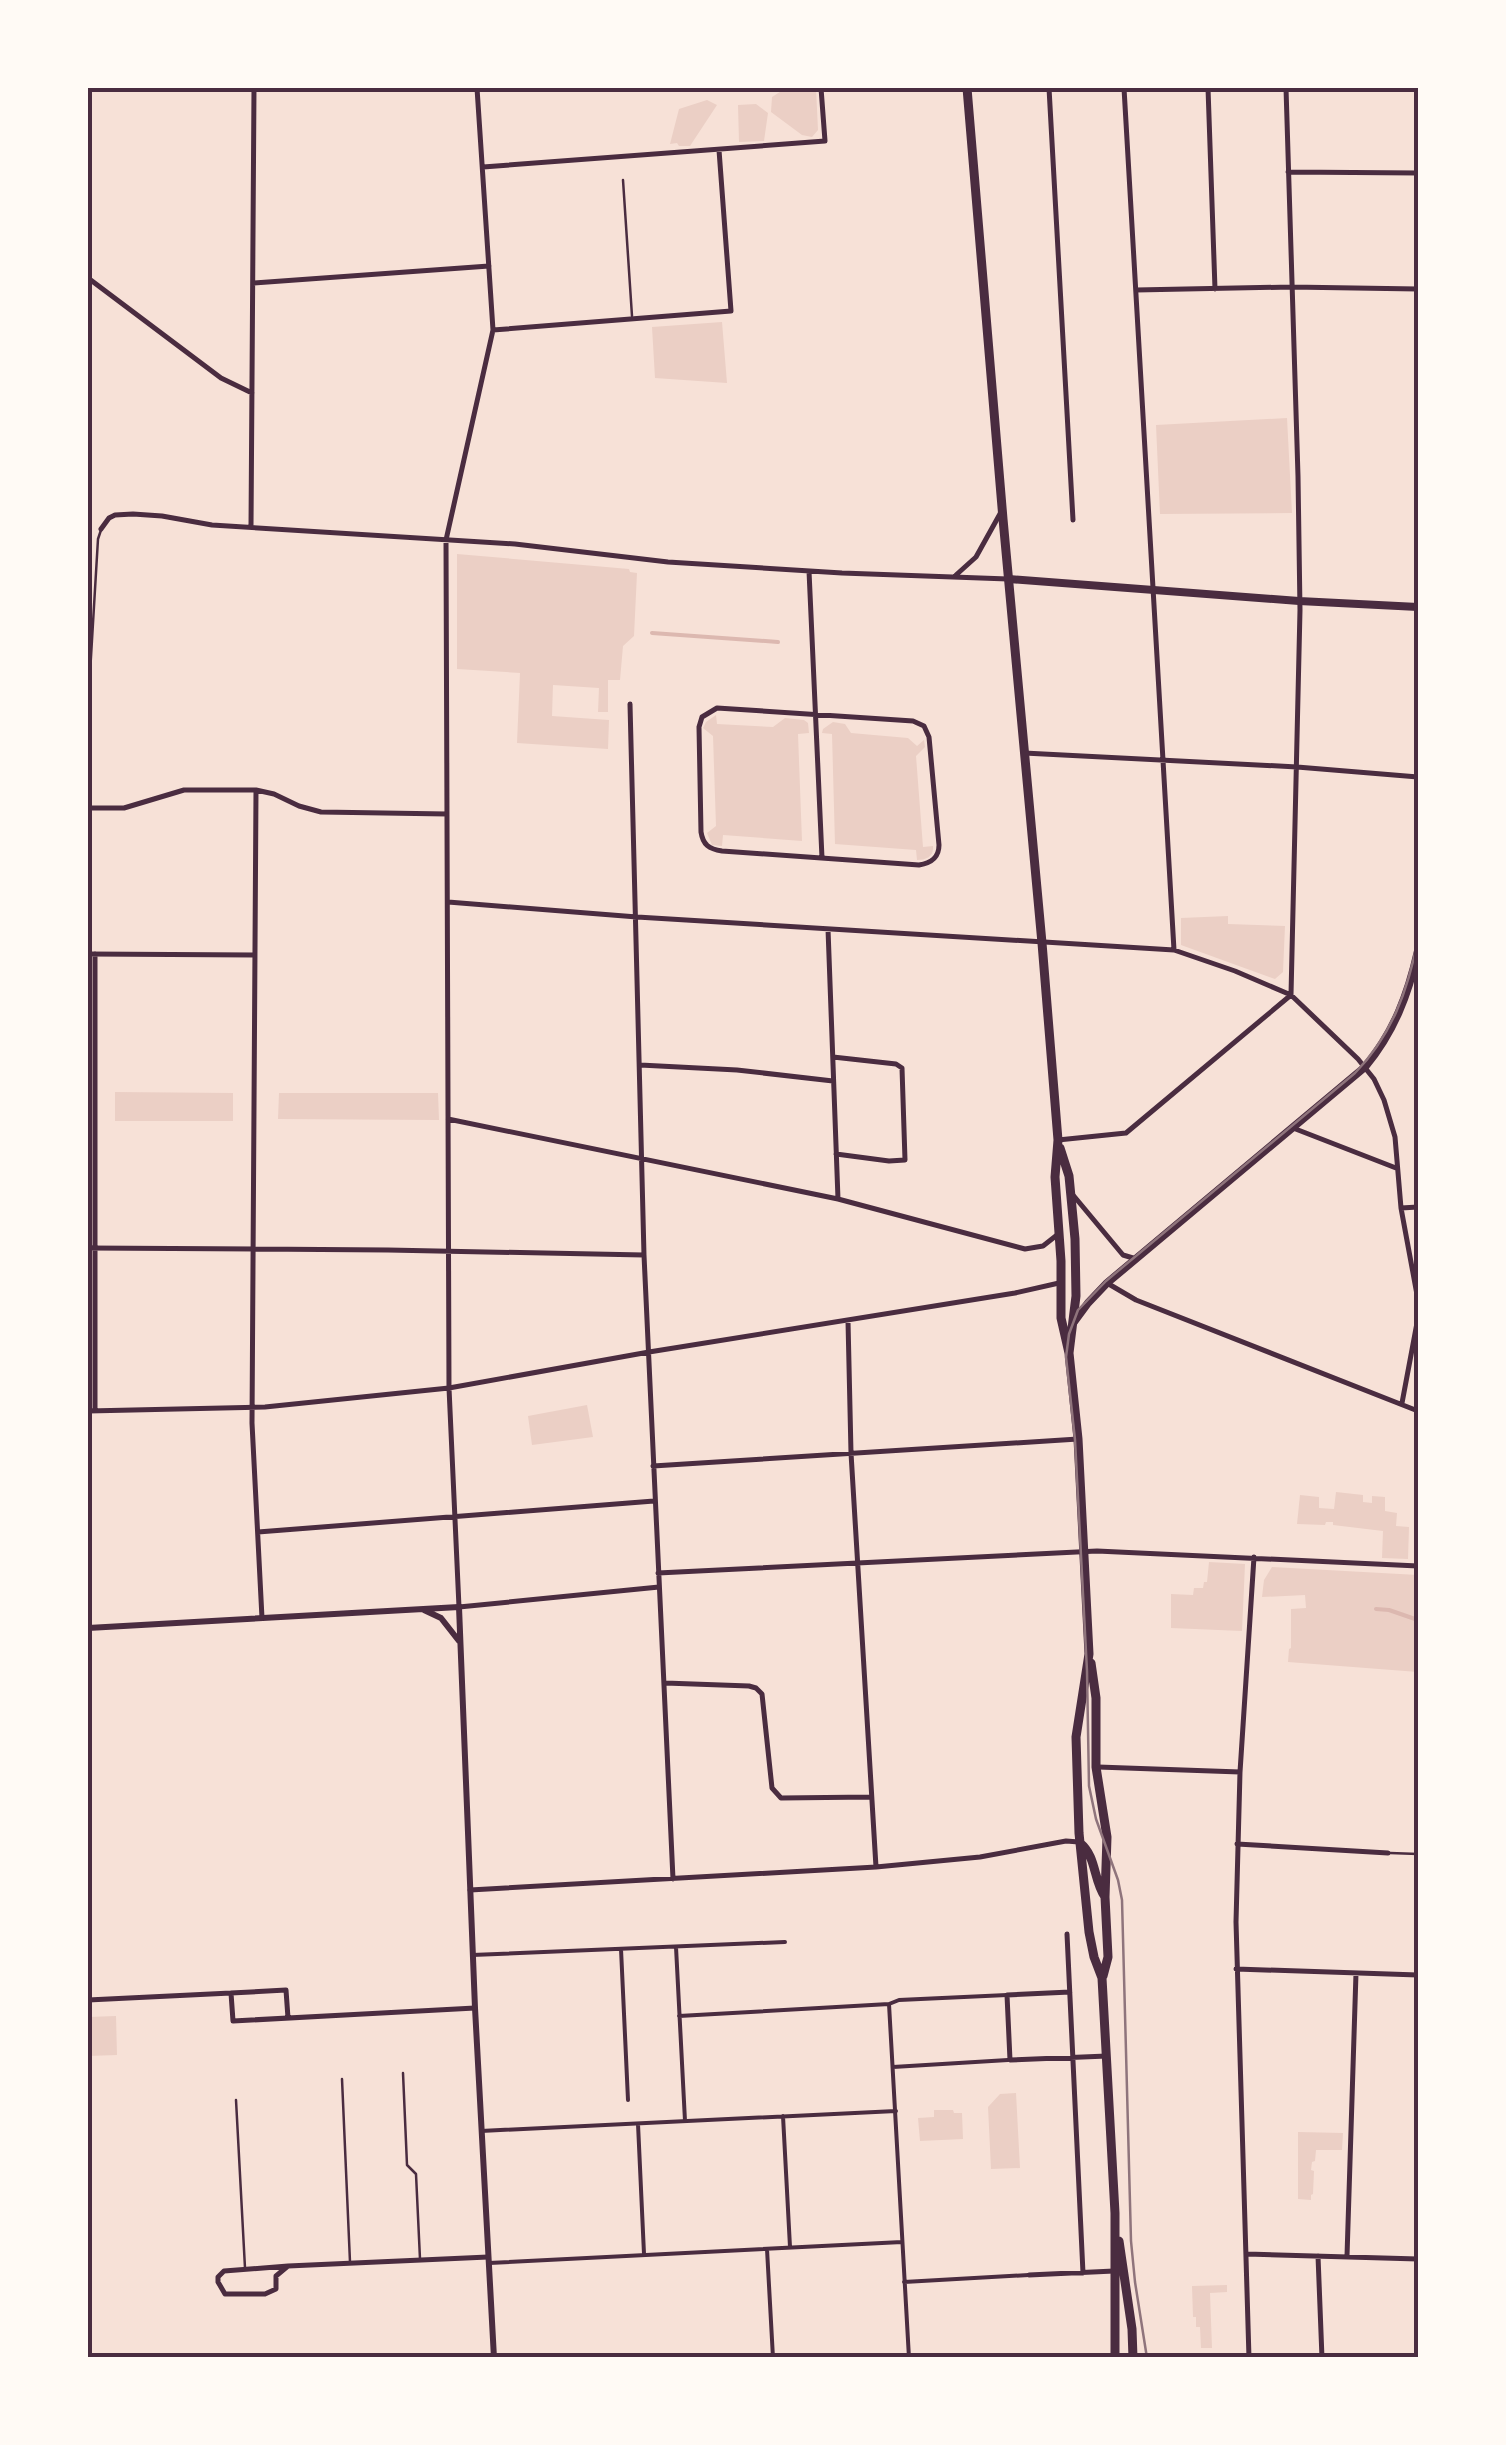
<svg xmlns="http://www.w3.org/2000/svg" width="1506" height="2445" font-family="'Exo 2',sans-serif">
<style>
.green{fill:#ebcfc5}
.lines{fill:none;stroke-linecap:round;stroke-linejoin:round}
.stream{stroke:#dcb8b0;stroke-width:4}
.service{stroke:#4a2c40;stroke-width:2.5}
.pedestrian{stroke:#4a2c40;stroke-width:4}
.minor{stroke:#4a2c40;stroke-width:5}
.tertiary{stroke:#4a2c40;stroke-width:6}
.secondary{stroke:#4a2c40;stroke-width:8}
.primary{stroke:#4a2c40;stroke-width:9}
.tram{stroke:#8f747c;stroke-width:2.5}
.neatline{fill:none;stroke:#4a2c40;stroke-width:4}
</style>
<rect width="100%" height="100%" fill="#f7e1d7"/>
<path class="green" d="M786,88H816L818,130L812,137L802,135L771,112L772,97Z
M707,100L717,105L690,146H679L677,143L670,144L679,109Z
M756,104L768,113L764,141L739,142L738,105Z
M722,322L727,383L655,378L652,327Z
M1287,418L1292,513L1160,514L1156,425Z
M457,554L629,569L630,572L637,573L634,636L623,646L620,680H608V712H598L599,688L553,685L552,716L609,720L608,749L517,743L520,673L457,669Z
M716,715L717,724L773,727L785,718L804,720L808,723L809,733L798,734L802,841L723,835L722,846L712,845L707,833L716,826L713,736L703,728L706,722Z
M833,722L845,724L851,733L908,738L917,746L924,740L925,747L916,756L923,847L933,846C934,857 926,860 917,860L916,850L835,844L832,734L822,733L823,729Z
M1228,916V924L1285,926L1283,972L1275,979L1181,945V918Z
M115,1092L233,1093V1121H115Z
M279,1093H438L439,1120L278,1119Z
M587,1405L593,1437L532,1445L528,1416Z
M1336,1492L1363,1495V1502L1372,1503V1496L1385,1497V1511L1397,1513L1396,1526L1409,1527L1408,1559L1382,1558L1383,1531L1333,1525V1522H1326L1325,1525L1297,1524L1300,1495L1319,1497V1508L1334,1509Z
M1209,1562L1245,1564L1242,1631L1171,1628V1594L1193,1595L1194,1588H1203L1204,1582H1207Z
M1272,1567L1418,1575V1672L1288,1662L1289,1649L1291,1648V1609L1306,1608L1305,1595L1262,1597L1264,1580Z
M116,2016L117,2055L88,2056V2017Z
M1016,2093L1020,2168L991,2169L988,2107L1000,2094Z
M934,2110H953L954,2113H962L963,2139L920,2141L918,2118L934,2117Z
M1298,2132L1343,2133L1342,2150H1316L1315,2161L1312,2162L1311,2170L1314,2171L1313,2194L1311,2195V2200L1298,2199Z
M1227,2285V2292L1210,2293L1212,2348H1201L1200,2327H1196V2317H1193L1192,2286Z"/>
<g class="lines">
<path class="stream" d="M652,633L778,642
M1376,1609L1389,1610L1418,1620"/>
<path class="service" d="M623,180L632,316
M88,707L98,539L101,530
M1390,1853L1418,1854
M403,2073L407,2165L416,2174L420,2259
M342,2079L350,2262
M236,2100L245,2268"/>
<path class="pedestrian" d="M676,1947L685,2121
M621,1949L628,2100
M472,1955L785,1942
M889,2004L909,2358
M679,2016L889,2004L899,2000L1007,1995
M893,2067L1008,2060
M783,2116L790,2247
M638,2124L644,2254
M481,2131L896,2111
M767,2249L773,2358
M489,2263L902,2242
M904,2282L1029,2275"/>
<path class="minor" d="M477,88L493,330L446,540L449,1388L459,1607L659,1587
M1049,88L1073,520
M1124,88L1174,950
M1208,88L1215,289
M483,167L825,141L821,88
M1288,172L1418,173
M88,278L221,378L252,393
M253,283L489,266
M1136,290L1291,287L1418,289
M493,330L731,311L719,150
M251,527L254,88
M101,529L109,518L115,515L133,514L162,516L212,525L515,544L668,562L842,573L1008,579
M809,571L822,858
M956,575L976,557L1001,512
M630,704L644,1255L673,1879
M717,708L913,721L924,726L929,737L939,845C939,858 931,863 919,865L722,851C709,849 703,845 701,832L699,727L702,717Z
M1024,753L1297,767L1418,777
M256,790L252,1423L262,1618
M88,808H124L184,790H256L274,794L299,806L321,812L447,814
M448,902L637,917L1174,950L1235,971L1291,995L1358,1059L1374,1079L1384,1100L1395,1137L1401,1208L1418,1300L1417,1323L1402,1403
M828,929L838,1199
M88,954L254,955
M833,1057L896,1064L902,1068L905,1160L889,1161L836,1154
M640,1065L737,1070L833,1081
M448,1119L838,1199L1025,1249L1043,1246L1057,1235
M1293,1128L1396,1168
M1058,1140L1126,1133L1291,995L1300,610L1298,476L1286,88
M1073,1195L1123,1255L1133,1258
M1401,1208L1418,1207
M88,1248L388,1250L644,1255
M1107,1283L1136,1300L1418,1411
M848,1321L851,1453L876,1867
M88,1411L265,1407L449,1388L649,1352L1015,1293L1059,1283
M95,1411V954
M653,1466L1078,1439
M258,1532L654,1501
M658,1573L1097,1551L1418,1566
M665,1683L749,1686L756,1688L762,1694L772,1788L781,1798L871,1797
M1098,1767L1240,1772
M1237,1844L1388,1853
M470,1890L876,1867L980,1857L1066,1841L1079,1842
M1067,1934L1083,2273
M1236,1969L1418,1975
M1070,1992L1007,1995L1010,2060L1107,2056
M88,2000L231,1993
M288,2018L286,1990L231,1993L233,2021C314,2017 394,2012 475,2008
M1247,2254L1418,2259
M1318,2256L1322,2358
M1347,2256L1356,1973
M288,2266L224,2271L218,2277V2282L225,2294H265L276,2289V2276L288,2266L488,2257
M1029,2275L1114,2271
M1249,2358L1236,1922L1240,1772L1254,1557"/>
<path class="tertiary" d="M424,1610L441,1618L459,1641
M88,1628L459,1607L475,2008L494,2358"/>
<path class="secondary" d="M1009,579L1299,601L1418,607
M1074,1322L1088,1303L1107,1283L1365,1067C1394,1032 1408,995 1418,951"/>
<path class="primary" d="M967,88L1003,519L1042,943L1058,1140L1055,1177L1061,1261V1318L1069,1353
M1060,1148L1069,1176L1075,1239L1076,1296L1069,1353L1078,1439L1089,1654L1076,1737L1079,1833L1089,1932L1094,1957L1102,1978L1115,2213V2358
M1091,1663L1096,1698V1767L1107,1837L1105,1897L1108,1957L1103,1976
M1080,1843C1097,1857 1093,1880 1105,1897
M1119,2241L1132,2329L1133,2358"/>
<path class="tram" d="M1147,2358L1135,2282L1131,2241L1122,1900L1118,1880L1096,1819L1089,1786L1087,1671L1075,1440L1066,1357L1069,1334L1078,1310L1106,1281L1355,1073C1392,1035 1408,990 1418,939"/>
</g>
<rect width="1506" height="2445" fill="none" stroke="#fffaf5" stroke-width="180"/>
<rect x="90" y="90" width="1326" height="2265" class="neatline"/>
</svg>
